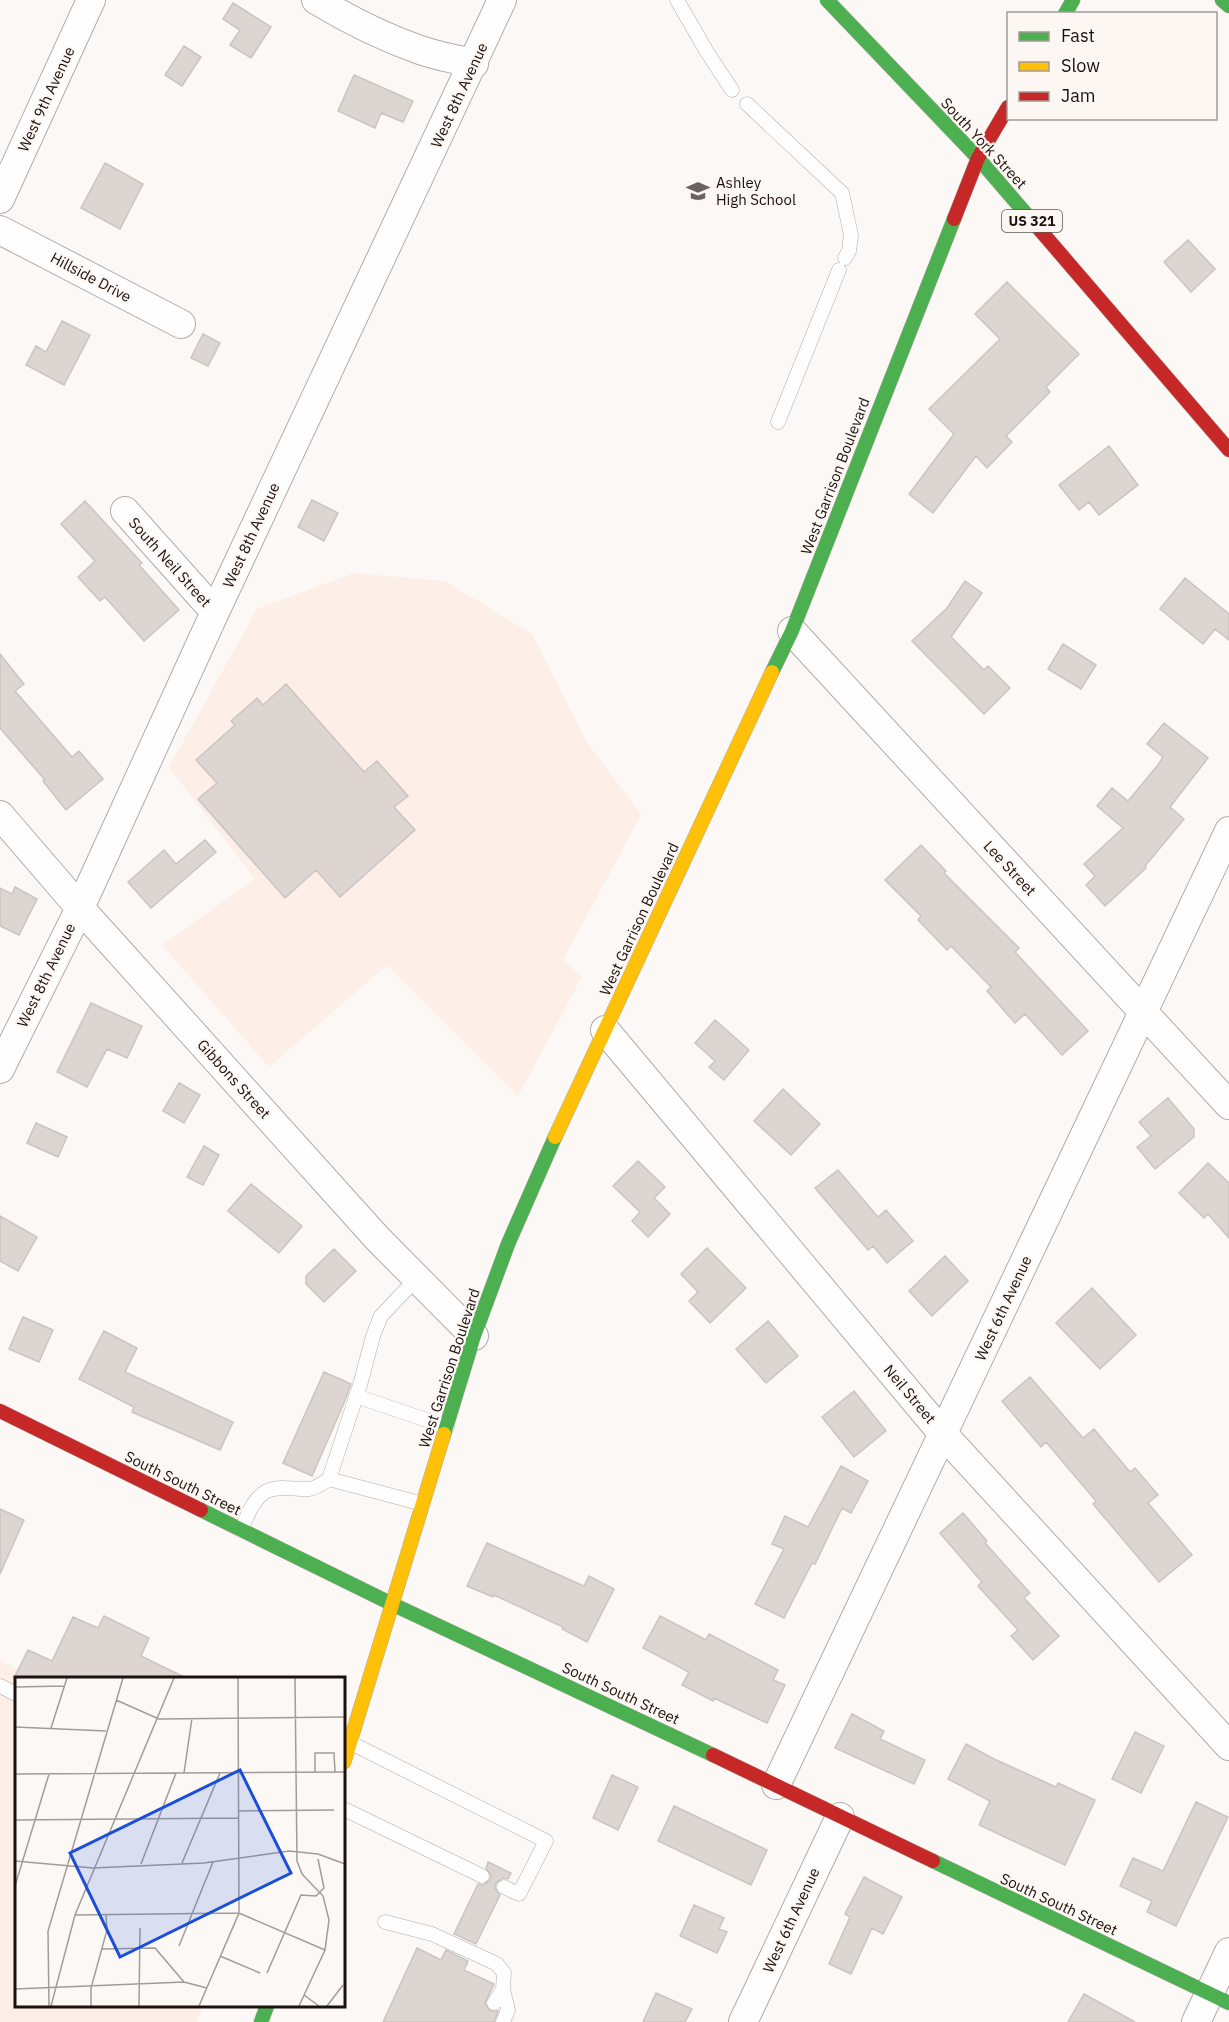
<svg xmlns="http://www.w3.org/2000/svg" width="1229" height="2022" font-family="'IBM Plex Sans',sans-serif">
<style>
.built{fill:#fdeee8}
.building{fill:#ddd5d2;stroke:#cbc4c1;stroke-width:1.5}
.lines{fill:none;stroke-linecap:round;stroke-linejoin:round}
.lane-casing{stroke:#b3aca9;stroke-width:15}
.street-casing{stroke:#b3aca9;stroke-width:30}
.fast-casing{stroke:#b3aca9;stroke-width:15}
.slow-casing{stroke:#b3aca9;stroke-width:15}
.jam-casing{stroke:#b3aca9;stroke-width:15}
.lane{stroke:#fefefe;stroke-width:14}
.street{stroke:#fefefe;stroke-width:28}
.fast{stroke:#4caf50;stroke-width:14}
.slow{stroke:#ffc107;stroke-width:14}
.jam{stroke:#c62828;stroke-width:14}
.labels{text-anchor:middle;dominant-baseline:central;stroke-width:4.5;stroke-linejoin:round;paint-order:stroke}
.shield{fill:#fdf7f4;stroke:#605652;stroke-width:1.5}
.shield-label{font-size:14px;font-weight:bold;fill:#1c110d}
.street-label{font-size:15px;fill:#1c110d;stroke:#fdf7f4}
.poi-label{font-size:15px;fill:#1c110d;stroke:#fdf7f4;text-anchor:start}
.inset-road{fill:none;stroke:#a29c99;stroke-width:1.5}
.view{fill:#1d4ed8;fill-opacity:0.15;stroke:#1d4ed8;stroke-width:3}
.inset-edge{fill:none;stroke:#1c110d;stroke-width:3}
</style>
<rect width="100%" height="100%" fill="#fbf8f6"/>
<path class="built" d="M354,573L445,581L532,634L587,742L641,815L563,960L582,977L518,1096L387,965L269,1067L162,945L255,879L169,767L257,609Z
M0,1660L34,1678H16V2006H203L197,2022H0Z"/>
<path class="building" d="M233,3L271,27L251,58L230,45L240,30L223,19Z
M184,46L201,57L182,86L165,75Z
M354,75L413,101L403,122L381,113L375,128L338,111Z
M105,163L143,184L120,229L81,208Z
M1188,240L1215,269L1191,292L1164,262Z
M1007,282L1079,354L1046,387L1050,392L1006,436L1012,442L987,468L976,456L933,513L909,494L954,434L929,409L1000,339L975,314Z
M62,321L90,335L64,385L26,365L36,346L46,352Z
M203,334L220,343L208,366L191,358Z
M1109,446L1138,485L1099,515L1089,502L1079,510L1059,485Z
M312,500L338,513L324,541L298,527Z
M85,501L142,563L139,565L179,610L144,641L105,597L100,601L78,577L95,561L61,524Z
M1185,578L1229,614V640L1215,629L1203,644L1160,609Z
M965,581L982,593L951,637L984,670L988,666L1010,688L984,714L912,641L947,608Z
M1063,644L1096,665L1081,689L1048,669Z
M0,654L24,684L15,691L72,757L79,751L103,779L66,810L43,781L45,780L0,728Z
M286,684L364,772L377,761L408,796L394,807L415,830L340,897L316,870L285,898L198,799L217,783L196,760L235,725L231,721L257,698L263,705Z
M1164,723L1208,758L1170,807L1184,819L1145,866L1146,868L1105,906L1086,885L1095,876L1084,864L1123,828L1097,806L1112,788L1128,801L1158,765L1163,757L1147,744Z
M205,840L216,852L151,908L128,882L164,850L176,864Z
M921,845L946,871L944,873L1019,948L1015,952L1088,1031L1062,1055L1025,1014L1015,1023L987,991L991,987L951,946L947,950L918,920L921,916L885,880Z
M15,887L37,899L19,935L0,926V888L12,894Z
M91,1003L142,1026L127,1058L107,1049L87,1087L57,1072Z
M715,1020L749,1050L724,1080L709,1067L715,1061L695,1043Z
M179,1083L200,1095L184,1123L163,1111Z
M783,1089L820,1124L791,1155L754,1121Z
M1168,1098L1194,1129V1137L1155,1169L1137,1147L1151,1136L1139,1122Z
M36,1123L67,1137L58,1157L27,1143Z
M204,1146L219,1155L203,1185L187,1177Z
M638,1161L665,1187L654,1198L670,1214L648,1237L632,1221L640,1212L613,1186Z
M1208,1163L1229,1183V1238L1208,1214L1204,1218L1179,1193Z
M838,1170L878,1217L886,1210L913,1241L887,1263L873,1246L868,1250L815,1188Z
M251,1184L302,1226L279,1253L228,1211Z
M0,1216L37,1237L18,1271L0,1261Z
M707,1248L746,1288L710,1323L689,1301L698,1292L681,1274Z
M334,1249L356,1271L324,1302L306,1284V1276Z
M945,1256L968,1281L932,1316L909,1291Z
M1092,1288L1136,1335L1100,1369L1056,1323Z
M23,1317L53,1330L39,1362L9,1349Z
M768,1321L798,1356L766,1383L736,1349Z
M104,1331L137,1348L125,1372L233,1422L220,1450L132,1412L134,1407L79,1379Z
M324,1372L351,1384L344,1403L312,1476L283,1463Z
M1030,1377L1083,1438L1094,1429L1130,1472L1135,1468L1158,1495L1148,1503L1192,1555L1159,1582L1093,1504L1096,1501L1046,1442L1041,1447L1002,1401Z
M854,1391L886,1431L854,1457L822,1417Z
M841,1466L868,1481L851,1513L842,1508L815,1564L812,1563L784,1618L755,1604L784,1549L772,1544L785,1516L808,1527Z
M0,1509L24,1520L0,1574Z
M963,1513L987,1541L985,1543L1030,1593L1024,1598L1059,1636L1033,1660L1011,1636L1018,1630L978,1586L982,1582L940,1533Z
M487,1543L584,1586L589,1576L614,1589L587,1642L562,1629L563,1627L494,1595L493,1597L467,1586Z
M104,1616L149,1638L141,1656L186,1678H14L28,1650L52,1661L73,1617L98,1628Z
M660,1616L706,1640L709,1634L778,1670L773,1680L785,1685L767,1723L714,1698L713,1701L682,1685L689,1672L643,1648Z
M852,1714L884,1731L880,1739L925,1760L914,1784L835,1748Z
M1135,1732L1164,1746L1141,1793L1112,1779Z
M966,1744L994,1759L1056,1787L1058,1783L1095,1800L1065,1865L979,1825L990,1801L948,1779Z
M612,1775L638,1787L618,1830L593,1818Z
M1196,1802L1228,1817L1176,1926L1147,1912L1152,1901L1120,1886L1133,1858L1163,1871Z
M674,1806L767,1850L751,1885L658,1841Z
M488,1862L511,1873L508,1879L503,1878L496,1883L495,1888L500,1895L476,1944L454,1934L478,1884L483,1885L490,1880L491,1875L486,1868Z
M864,1877L902,1897L883,1934L872,1928L851,1974L829,1964L850,1917L845,1914Z
M694,1905L724,1918L719,1929L727,1932L717,1953L680,1936Z
M417,1948L441,1960L446,1950L468,1961L464,1970L494,1984L485,2003L490,2011H498L494,2022H383Z
M656,1993L692,2009L685,2022H643Z
M1084,1994L1135,2022H1068Z"/>
<g class="lines">
<g class="lane-casing">
<path id="lane" d="M677,0L707,52L732,90
M747,104L842,193L851,235L849,251L845,258
M778,422L839,270
M356,1396L447,1427
M329,1479L423,1504
M241,1530C247,1517 253,1498 267,1491C279,1485 296,1490 309,1489C317,1488 323,1483 329,1479L360,1385L373,1336L381,1316L417,1278
M0,1686L16,1694
M349,1742L546,1841L519,1894L504,1887
M344,1809L482,1876
M385,1922L432,1934L497,1964L504,1973L503,1989L494,2003
M503,1989L508,2010L503,2022"/>
</g>
<g class="street-casing">
<path id="street" d="M316,0C349,20 383,37 420,50C437,56 456,59 474,64
M0,199L91,0
M0,230L181,324
M125,511L215,612
M792,631L1229,1105
M0,815L80,908L377,1238L474,1336
M605,1030L943,1434L1229,1746
M0,1069L80,908L215,612L502,0
M776,1785L1229,831
M743,2022L840,1817
M1196,2022L1229,1952"/>
</g>
<g class="fast-casing">
<path id="fast" d="M827,0L978,158L1040,230
M1222,0L1229,6
M1065,14L1073,0
M772,672L792,631L954,219
M444,1434L474,1336L508,1244L555,1137
M201,1510L392,1604L713,1755
M933,1861L1229,2003
M261,2022L267,2006"/>
</g>
<g class="slow-casing">
<path id="slow" d="M555,1137L772,672
M344,1762L444,1434"/>
</g>
<g class="jam-casing">
<path id="jam" d="M954,219L978,158L1008,107
M1040,230L1229,450
M0,1411L201,1510
M713,1755L933,1861"/>
</g>
<use href="#lane" class="lane"/>
<use href="#street" class="street"/>
<use href="#fast" class="fast"/>
<use href="#slow" class="slow"/>
<use href="#jam" class="jam"/>
</g>
<defs>
<g id="school-bare" transform="scale(1.8)"><path d="M0-5L7-2L0 1L-7-2ZM-4 1L0 2.5L4 1V4Q0 6-4 4Z" fill="#6a625f" stroke="#fdf7f4" stroke-width="2.5" paint-order="stroke"/></g>
</defs>
<g fill-rule="evenodd">
<use href="#school-bare" x="698" y="191"/>
</g>
<g class="labels">
<rect class="shield" x="1002" y="210" width="60" height="22" rx="4.5"/>
<g class="shield-label">
<text x="1032" y="221">US 321</text>
</g>
<g class="street-label">
<text transform="translate(459 95) rotate(-65)">West 8th Avenue</text>
<text transform="translate(46 99) rotate(-65)">West 9th Avenue</text>
<text transform="translate(984 143) rotate(47)">South York Street</text>
<text transform="translate(91 277) rotate(28)">Hillside Drive</text>
<text transform="translate(835 476) rotate(-69)">West Garrison Boulevard</text>
<text transform="translate(251 535) rotate(-65)">West 8th Avenue</text>
<text transform="translate(170 562) rotate(48)">South Neil Street</text>
<text transform="translate(1010 868) rotate(47)">Lee Street</text>
<text transform="translate(639 919) rotate(-65)">West Garrison Boulevard</text>
<text transform="translate(46 975) rotate(-64)">West 8th Avenue</text>
<text transform="translate(234 1079) rotate(48)">Gibbons Street</text>
<text transform="translate(1003 1308) rotate(-65)">West 6th Avenue</text>
<text transform="translate(449 1368) rotate(-72)">West Garrison Boulevard</text>
<text transform="translate(910 1394) rotate(50)">Neil Street</text>
<text transform="translate(183 1483) rotate(26)">South South Street</text>
<text transform="translate(621 1693) rotate(25)">South South Street</text>
<text transform="translate(1059 1904) rotate(25)">South South Street</text>
<text transform="translate(791 1920) rotate(-65)">West 6th Avenue</text>
</g>
<g class="poi-label">
<text x="716" y="182">Ashley<tspan x="716" dy="17">High School</tspan></text>
</g>
</g>
<g transform="translate(15 1677)">
<rect width="330" height="330" fill="#fbf8f6"/>
<path class="inset-road" d="M280,1L282,184L287,197M0,10L49,9M101,23L144,42L330,40M0,50L91,54M36,51L52,1M300,95V76H319L320,95M169,96L177,41M0,97L330,95M224,134L319,133M0,143L224,141M0,184L78,191L189,186L274,174L303,177L330,187M167,186L205,96M126,187L161,96M0,209L34,97M60,238L224,236L310,273M164,269L198,185M87,272L140,271L169,305M205,279L245,296M252,296L286,218L301,219L309,211L303,182M0,312L169,305L192,311M289,318L304,329M34,329L33,254L108,1M36,329L60,238L159,1M76,329V311L92,253L91,237M124,329L125,251M184,329L224,236L223,1M284,329L310,273L314,243L308,219L287,197M312,329L328,308"/>
<path class="view" d="M225,93L276,196L105,280L55,176Z"/>
<rect width="330" height="330" class="inset-edge"/>
</g>
<rect x="1007" y="12" width="210" height="108" fill="#fdf7f4" stroke="#a39b98" stroke-width="1.5"/>
<rect x="1019" y="32" width="30" height="9" fill="#4caf50" stroke="#a39b98" stroke-width="1.5"/>
<text x="1061" y="42" font-size="18" fill="#1c110d">Fast</text>
<rect x="1019" y="62" width="30" height="9" fill="#ffc107" stroke="#a39b98" stroke-width="1.5"/>
<text x="1061" y="72" font-size="18" fill="#1c110d">Slow</text>
<rect x="1019" y="92" width="30" height="9" fill="#c62828" stroke="#a39b98" stroke-width="1.5"/>
<text x="1061" y="102" font-size="18" fill="#1c110d">Jam</text>
</svg>
